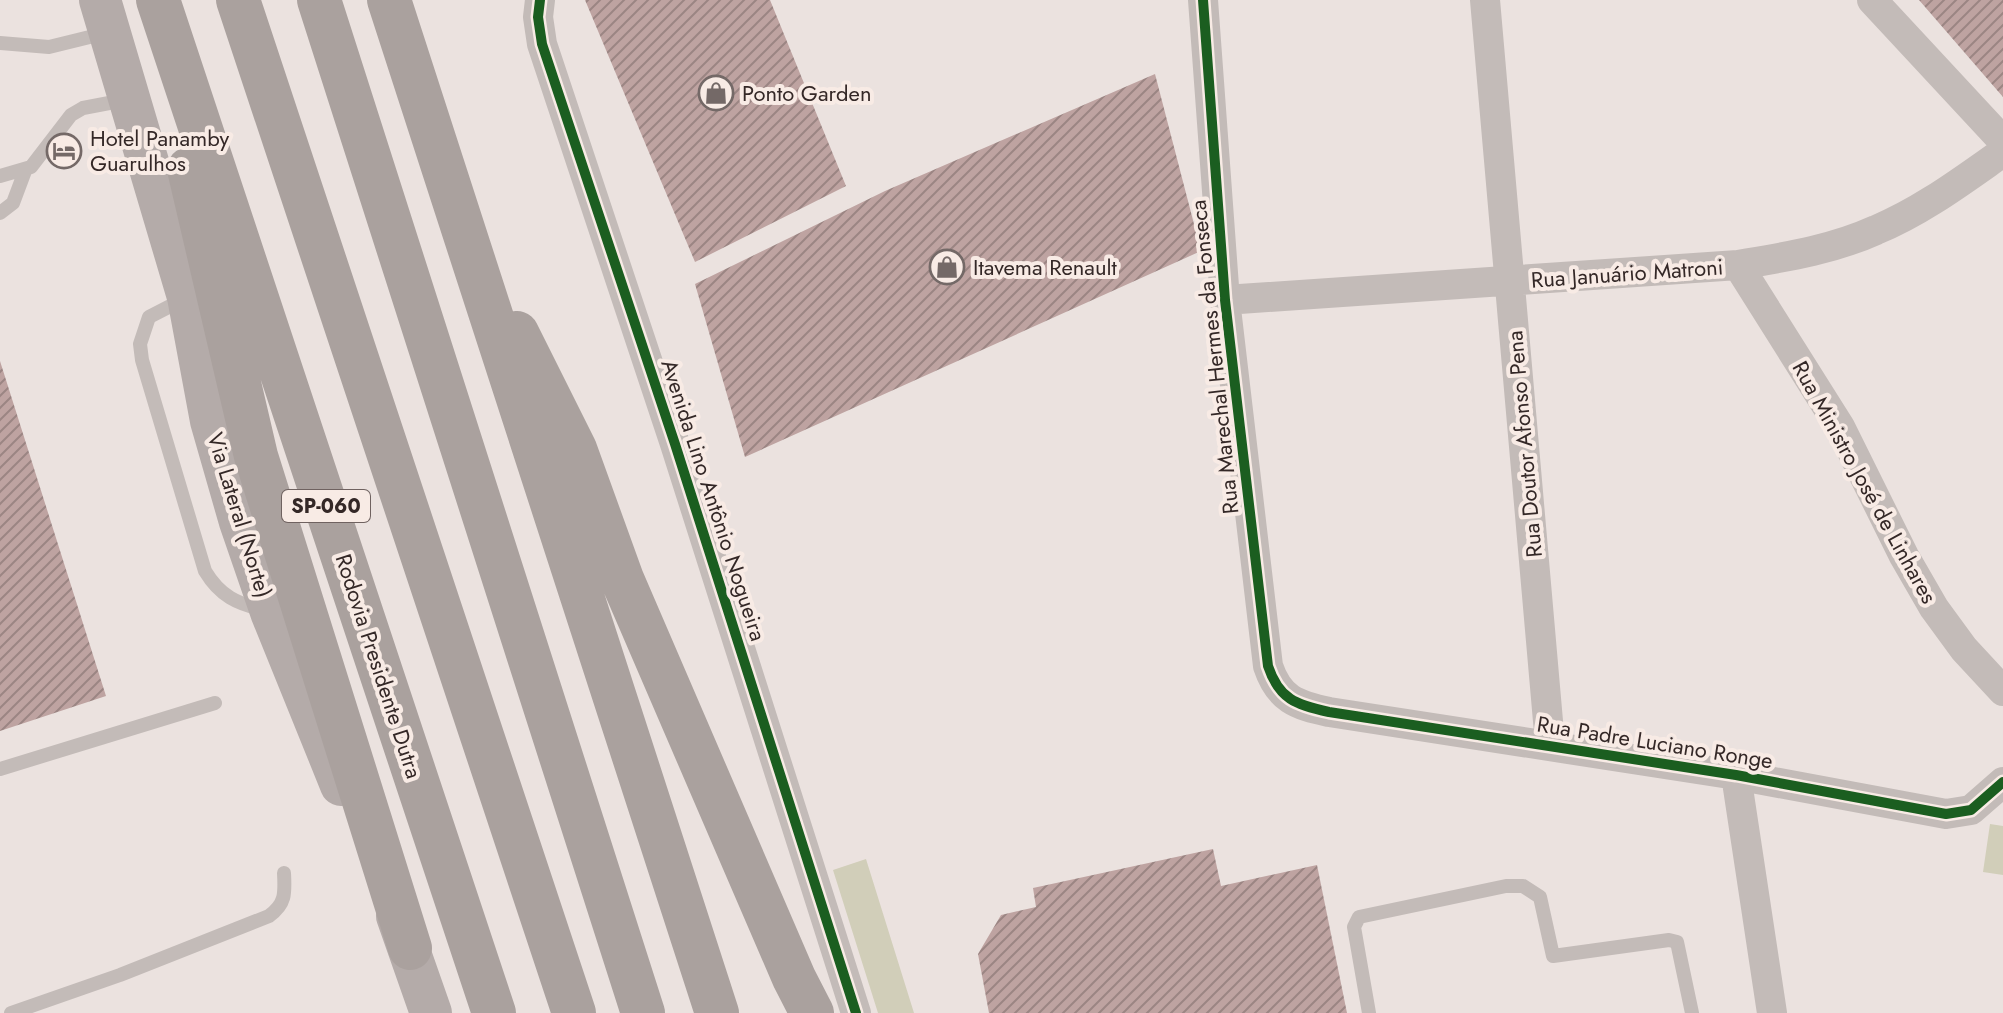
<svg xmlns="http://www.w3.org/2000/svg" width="2003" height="1013" font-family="Jost,sans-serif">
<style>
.green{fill:#d1ceb9}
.building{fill:url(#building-hatch)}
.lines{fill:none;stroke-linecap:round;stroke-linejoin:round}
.lane{stroke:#c3bbb8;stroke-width:14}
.street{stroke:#c3bbb8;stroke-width:30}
.secondary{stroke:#b4aba9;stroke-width:42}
.highway{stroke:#aaa19e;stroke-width:44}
.cycleway-casing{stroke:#f8ebe5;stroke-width:15}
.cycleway{stroke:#1b5e20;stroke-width:10}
.labels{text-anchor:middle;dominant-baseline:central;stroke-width:8;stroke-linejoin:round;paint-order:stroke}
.shield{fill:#f8ebe5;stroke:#6f6260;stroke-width:2}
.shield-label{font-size:20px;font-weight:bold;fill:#342827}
.poi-label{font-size:22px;fill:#342827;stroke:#f8ebe5;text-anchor:start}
.street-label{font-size:22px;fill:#342827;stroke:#f8ebe5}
</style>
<defs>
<pattern id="building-hatch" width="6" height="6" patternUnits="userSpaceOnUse" patternTransform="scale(2)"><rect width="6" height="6" fill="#bea3a1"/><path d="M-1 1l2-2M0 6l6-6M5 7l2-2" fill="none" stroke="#9b8583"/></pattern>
</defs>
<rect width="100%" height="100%" fill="#ebe2df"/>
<path class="green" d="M1990,824L2003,826V875L1983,872Z
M866,859L914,1013H878L833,870Z"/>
<path class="building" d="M585,0H770L846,186L695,262Z
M1919,0H2003V97Z
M1155,74L1201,251L745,457L695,284L885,191Z
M0,361L106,696L0,731Z
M1213,849L1221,886L1317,865L1347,1013H989L978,954L1001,915L1036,907L1033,888Z"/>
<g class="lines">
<path class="lane" d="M0,43L49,47L106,33
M0,176L31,167L71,115L83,108L125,100
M0,213L13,203L25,171
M184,299L149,317L140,344L142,360L205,571C220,596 237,604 265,610
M0,769L215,703
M11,1013L120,975L269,916C286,904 285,893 284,873
M1369,1013L1354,927L1359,917L1506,886H1523L1540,897L1553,956L1669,940L1677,942L1692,1013"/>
<path class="street" d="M540,0L538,17L542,44L675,444L856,1013
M1203,0L1225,300L1268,666C1279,699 1296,705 1329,712L1736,775L1946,814L1971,810L2003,782
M1485,0L1550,744
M1872,0L2003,141
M1738,265L1840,427L1904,556L1934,608L1964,649L2003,691
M1225,300L1738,265C1785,257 1832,250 1876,230C1922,211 1963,180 2003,152
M1736,775L1772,1013"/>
<path class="secondary" d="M100,0L188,297L211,421L240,522L271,612L341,785
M397,916L431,1013"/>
<path class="highway" d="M158,0L494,1013
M238,0L574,1013
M319,0L643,1013
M389,0L717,1013
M189,169L256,456L410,948
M517,333L575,449L622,579L794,978L812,1013"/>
<g class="cycleway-casing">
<path id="cycleway" d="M540,0L538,17L542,44L675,444L856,1013
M1203,0L1225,300L1268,666C1279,699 1296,705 1329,712L1736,775L1946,814L1971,810L2003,782"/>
</g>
<use href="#cycleway" class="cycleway"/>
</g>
<defs>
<g id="shop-ring" transform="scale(1.8)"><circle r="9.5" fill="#f8ebe5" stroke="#746967" stroke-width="1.5"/><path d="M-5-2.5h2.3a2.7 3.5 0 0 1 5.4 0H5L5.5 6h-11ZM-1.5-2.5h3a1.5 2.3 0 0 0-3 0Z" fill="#746967"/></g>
<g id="hotel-ring" transform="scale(1.8)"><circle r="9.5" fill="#f8ebe5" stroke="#746967" stroke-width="1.5"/><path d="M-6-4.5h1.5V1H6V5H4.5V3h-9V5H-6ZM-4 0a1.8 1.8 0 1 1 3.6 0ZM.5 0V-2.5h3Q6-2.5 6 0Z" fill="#746967"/></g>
</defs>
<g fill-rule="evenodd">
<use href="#shop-ring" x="716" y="93"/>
<use href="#hotel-ring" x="64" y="151"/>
<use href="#shop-ring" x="947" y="267"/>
</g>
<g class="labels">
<rect class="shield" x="282" y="490" width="88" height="32" rx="6"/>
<g class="shield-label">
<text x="326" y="506">SP-060</text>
</g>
<g class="poi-label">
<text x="742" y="93">Ponto Garden</text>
<text x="90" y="138">Hotel Panamby<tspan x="90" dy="25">Guarulhos</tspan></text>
<text x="973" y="267">Itavema Renault</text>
</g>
<g class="street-label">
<text transform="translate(1627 273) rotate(-4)">Rua Januário Matroni</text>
<text transform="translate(1214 357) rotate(-96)">Rua Marechal Hermes da Fonseca</text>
<text transform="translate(1524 444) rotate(-95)">Rua Doutor Afonso Pena</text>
<text transform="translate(1865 482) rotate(61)">Rua Ministro José de Linhares</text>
<text transform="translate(714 500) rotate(72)">Avenida Lino Antônio Nogueira</text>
<text transform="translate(240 515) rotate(73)">Via Lateral (Norte)</text>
<text transform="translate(379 666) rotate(72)">Rodovia Presidente Dutra</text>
<text transform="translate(1655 742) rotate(9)">Rua Padre Luciano Ronge</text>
</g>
</g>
</svg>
